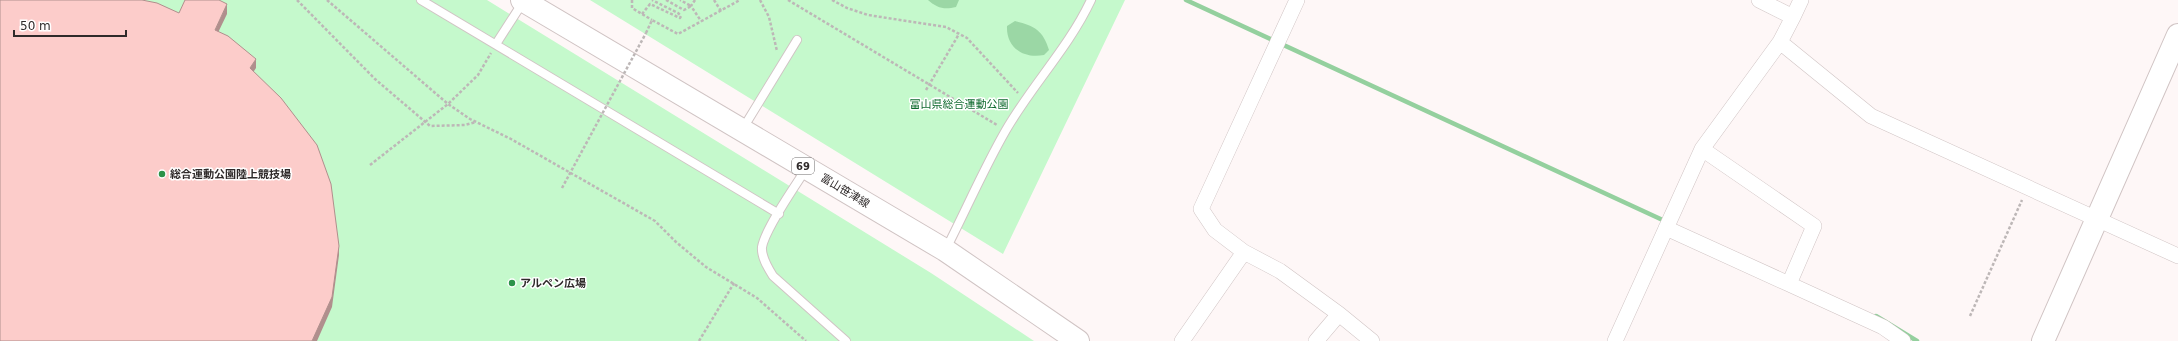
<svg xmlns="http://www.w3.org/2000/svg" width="2178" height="341" font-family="'DejaVu Sans','Noto Sans JP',sans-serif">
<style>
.green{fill:#c5f9cc}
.forest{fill:#9bd7a5}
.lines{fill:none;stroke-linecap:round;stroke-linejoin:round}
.stream{stroke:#94d09e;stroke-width:4.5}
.lane-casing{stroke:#d0c4c4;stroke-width:10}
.street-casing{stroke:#d0c4c4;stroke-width:16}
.secondary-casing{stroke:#d0c4c4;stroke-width:24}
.primary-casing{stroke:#d0c4c4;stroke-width:24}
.path{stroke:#bdb7b7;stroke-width:2.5;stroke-dasharray:3 2;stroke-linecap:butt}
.lane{stroke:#fff;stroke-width:8}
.street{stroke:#fff;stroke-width:15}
.secondary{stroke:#fff;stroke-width:22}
.primary{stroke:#fff;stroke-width:22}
.path-bridge{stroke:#bdb7b7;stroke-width:2.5;stroke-dasharray:3 2;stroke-linecap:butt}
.shaded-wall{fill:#b08f8d}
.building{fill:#fcccca;stroke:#b08f8d}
.poi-dot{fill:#2b9249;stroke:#fff;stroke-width:1.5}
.labels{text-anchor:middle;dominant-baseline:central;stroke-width:3;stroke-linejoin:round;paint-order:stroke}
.shield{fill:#fff;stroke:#6d6a6a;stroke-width:1}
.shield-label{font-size:10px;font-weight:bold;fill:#2f2a2a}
.park-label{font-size:11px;fill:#0e692d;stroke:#fff}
.poi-label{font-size:11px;font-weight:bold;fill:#2f2a2a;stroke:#fff;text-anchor:start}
.street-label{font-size:11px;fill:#2f2a2a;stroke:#fff}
</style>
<rect width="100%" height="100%" fill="#fef7f7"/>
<path class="green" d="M0,0H487L931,273L1034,341H0Z
M590,0H1125L1003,254Z"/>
<path class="forest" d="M928,0H959L956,7C944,10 937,8 928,0Z
M1015,21C1034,26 1043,30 1049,50L1044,55C1024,59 1006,48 1007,26Z"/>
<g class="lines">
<path class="stream" d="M1186,0L1667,222
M1876,316L1917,341"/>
<g class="lane-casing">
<path id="lane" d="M421,0L779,214
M496,44L523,2
M742,130L797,40
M806,169C795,186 765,229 762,247C761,257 768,268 773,276L846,341
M946,249C966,210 984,168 1006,130C1032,85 1069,47 1091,0"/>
</g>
<g class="street-casing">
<path id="street" d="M1793,17L1801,0
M1780,42L1871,116L2178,256
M1666,228L1789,284L1814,226L1702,149
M1244,252L1280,271L1339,314L1316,341
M1789,284L1883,327L1903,341
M1339,314L1372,341
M1182,341L1244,252L1215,230L1201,209L1297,0
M1615,341L1702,149L1780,42L1793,17L1759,0"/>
</g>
<g class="secondary-casing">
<path id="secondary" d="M2043,341L2178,35"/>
</g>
<g class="primary-casing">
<path id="primary" d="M522,0L945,250L1078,341"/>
</g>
<path class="path" d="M297,0L375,79L430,126L465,125L476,122
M327,0L448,104L470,119L511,139L655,221L676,242L706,267L757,298L806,341
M632,0V8L652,20
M666,0L684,10L691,6L680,0
M695,0L691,6L701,21
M714,0L721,11
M760,0L769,17L777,51
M788,0L997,125
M832,0L847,8L868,15L946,27L967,38L1018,93
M642,14L650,4L680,18L681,16L678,13L652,0
M646,33L652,20L678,34L740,0
M926,90L959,34
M370,165L448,104L478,75L491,53
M1970,316L2022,200
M699,341L734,283"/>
<use href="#lane" class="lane"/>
<use href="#street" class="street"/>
<use href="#secondary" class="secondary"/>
<use href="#primary" class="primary"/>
<path class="path-bridge" d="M562,188L646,33"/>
</g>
<path class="shaded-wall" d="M227,4V14L215,39V30Z
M256,59V68L250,77V68Z
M339,246V255L332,307L317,341H312Z"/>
<path class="building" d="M0,0H142L157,3L179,13L185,0H219L227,4L215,30L228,36L256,59L250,68L281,98L317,145L331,184L339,246L332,297L312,341H0Z"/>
<g class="poi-dot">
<circle cx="162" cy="174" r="4"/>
<circle cx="512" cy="283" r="4"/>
</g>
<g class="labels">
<rect class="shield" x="792" y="158" width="22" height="16" rx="3"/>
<g class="shield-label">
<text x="803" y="166">69</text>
</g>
<g class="park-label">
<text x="959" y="104">富山県総合運動公園</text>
</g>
<g class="poi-label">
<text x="170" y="174">総合運動公園陸上競技場</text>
<text x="520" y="283">アルペン広場</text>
</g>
<g class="street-label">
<text transform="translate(845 191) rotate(31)">富山笹津線</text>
</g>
</g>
<path d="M14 30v6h112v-6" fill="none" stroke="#2f2a2a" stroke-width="2"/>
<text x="20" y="30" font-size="12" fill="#2f2a2a" stroke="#ffffff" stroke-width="3" paint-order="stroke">50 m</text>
</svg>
